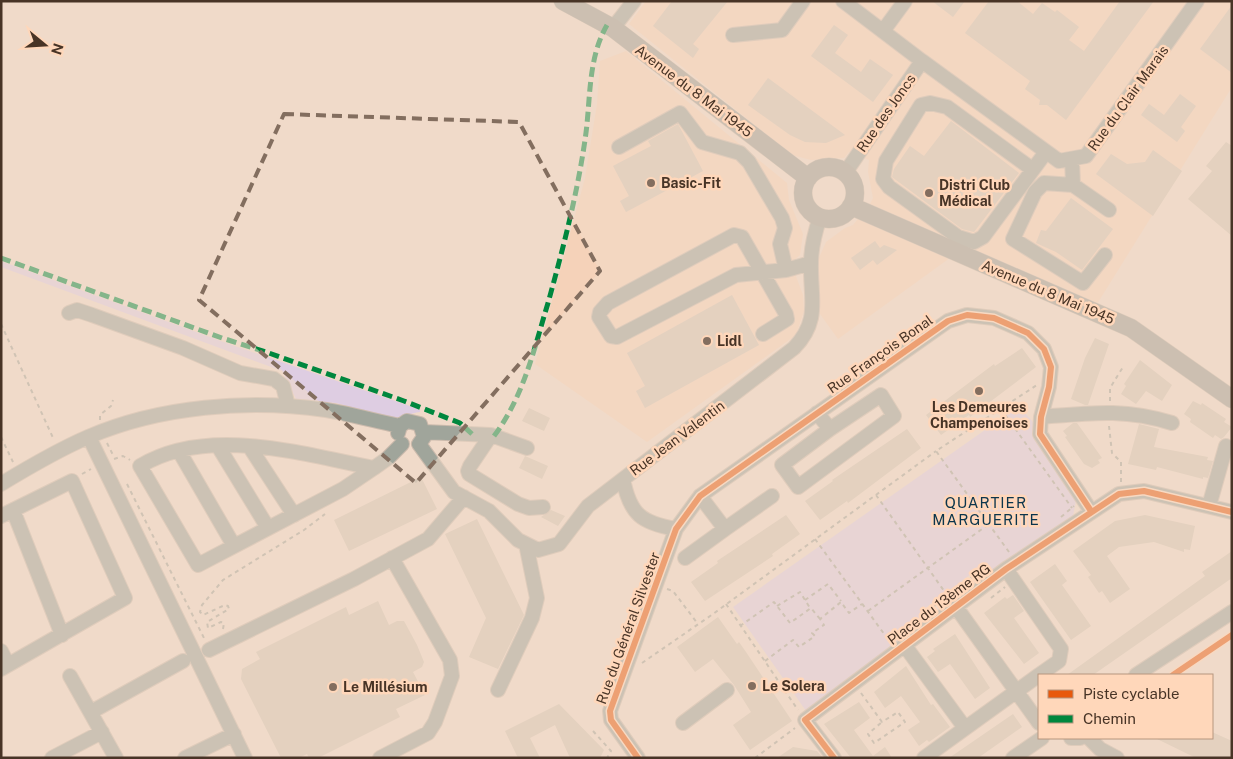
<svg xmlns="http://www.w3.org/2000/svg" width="1233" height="759" font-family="'Public Sans',sans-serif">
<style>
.built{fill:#f5d2b9}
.green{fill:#decde2}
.building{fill:#d4c5b4}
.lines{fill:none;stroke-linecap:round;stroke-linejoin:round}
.minor-casing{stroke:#cbbaac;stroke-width:16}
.major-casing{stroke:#cbbaac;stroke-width:19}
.path{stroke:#a9a79c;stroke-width:2;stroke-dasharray:4 4;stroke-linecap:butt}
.minor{stroke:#a0a59b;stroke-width:14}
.major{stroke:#a09e95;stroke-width:18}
.quiet{stroke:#00873e;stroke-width:5;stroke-dasharray:10 5;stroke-linecap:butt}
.cycleway-casing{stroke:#ffd7ba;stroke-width:9}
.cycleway{stroke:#e8590c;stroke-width:6}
.marked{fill:none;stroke:#836e5f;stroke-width:4;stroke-dasharray:10 6;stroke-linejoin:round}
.poi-dot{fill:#836e5f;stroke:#ffd7ba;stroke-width:2}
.labels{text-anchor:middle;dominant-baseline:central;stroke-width:5;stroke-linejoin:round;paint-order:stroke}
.street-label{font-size:14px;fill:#483426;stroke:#ffd7ba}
.poi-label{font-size:14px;font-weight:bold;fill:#483426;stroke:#ffd7ba;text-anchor:start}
.neighbourhood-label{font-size:15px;letter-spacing:1px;fill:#0b354c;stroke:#ffd7ba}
</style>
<rect width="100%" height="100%" fill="#f0dac9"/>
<path class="built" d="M646,1H1232V87L1097,304L965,247L838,339L820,314L818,260L826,242L845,228L853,225L870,204L873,198L868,172L869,160L849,152L844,158L811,160L792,155L629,24Z
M626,51L787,183L789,200L803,234L800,255L791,263L803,295L804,311L796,335L647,442L535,364L585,178L597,104L600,61Z"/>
<path class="green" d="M1,261L232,345L407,405L420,410V412C410,413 405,417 397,419L336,403L296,399L282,371L1,267Z
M1019,406L1033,422V437L1076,501L1073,516L981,584L974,572L924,609L931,619L806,711L733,607Z"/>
<path class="building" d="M672,1H728L693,44L699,49L693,58L653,26Z
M932,1H965L953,17Z
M989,1H1017L1033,14L1042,3L1055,12L1057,10L1079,27L1069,40L1084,51L1120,1H1154L1066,120L1047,105H1039L1040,100L1025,89L1030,81L965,33Z
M1232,5V73L1200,49Z
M834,25L848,35L835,53L861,72L870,59L893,75L873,102L811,56Z
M768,78L845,135L826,143L805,142L790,135L748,105Z
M1180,94L1196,106L1181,127L1185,131L1177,142L1141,115L1149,104L1164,115Z
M951,121L1019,173L974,232L962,229L892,177L894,169L910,146L924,156Z
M678,124L703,171L626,212L620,201L629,196L613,166L651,146L648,141Z
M1226,142L1232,146V236L1188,199L1212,171L1206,166Z
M1153,150L1182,171L1153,216L1096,174L1111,154L1127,164L1145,162Z
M1071,198L1113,229L1082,270L1056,252L1036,243L1041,230L1046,231Z
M875,241L880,248L884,245L897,250L877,265L873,260L860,270L851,258Z
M732,295L759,345L645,408L636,391L645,386L627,353Z
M1095,338L1109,344L1088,405H1085L1071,399L1085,358Z
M1022,348L1036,367L970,417L969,415L941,435L926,415L994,364L995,366Z
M1140,360L1172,385L1162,401L1146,391L1136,404L1121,394L1126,386L1124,384Z
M1193,401L1201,405L1202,403L1226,419L1224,422L1232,427L1224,437L1221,439L1215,435L1213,438L1190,422L1191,419L1184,414Z
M529,408L550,418L544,431L522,421Z
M1073,423H1077L1102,458L1098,460L1100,463L1092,468L1084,464L1065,437L1067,436L1063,431Z
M1139,424L1159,429L1154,447L1208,457L1207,460L1213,461L1208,478L1203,477V479L1157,467L1156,470L1128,464Z
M907,429L921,448L848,503L847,501L820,520L805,501L833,481L832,480Z
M525,456L548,466L542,479L519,468Z
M421,477L437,509L349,551L334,520Z
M551,510L565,516L558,526L541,517Z
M786,515L800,534L772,554L773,556L705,601L691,582L718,563L717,561Z
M1145,515L1195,526L1190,550L1184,549V552L1154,542L1119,547L1107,556L1130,589L1110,603L1102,591L1099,593L1088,577L1091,575L1073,551L1115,521Z
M477,519L524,615L498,669L469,657L486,618L445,534Z
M1232,551V578L1093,675H1067L1205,576L1202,572Z
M1055,564L1067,581L1062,585L1091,626L1071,640L1030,582Z
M1013,595L1024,611L1014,618L1039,653L1024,664L984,613L1005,597L1007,599Z
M378,601L389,625L397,621H404L417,645L424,662L422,667L413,672L425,695L396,709L400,717L318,758H309L307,754L299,758H281L241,679L242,669L260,659L256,652L346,607L349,615Z
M718,617L737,644L739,642L746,652L792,721L750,750L733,725L751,712L734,685L713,659L695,672L677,647Z
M955,634L990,688L975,699L950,664L938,672L927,657L935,651L933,649Z
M906,666L931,705L933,704L950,727L929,742L927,740L919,746L908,730L920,722L901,696L885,708L874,692Z
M859,702L870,718L854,730L873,756L885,747L892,758H851L824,724Z
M559,704L604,750L600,758H570L555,725L530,738L540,758H518L505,731Z
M1013,714L1022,727L978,758H949Z
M1212,732L1232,741V758H1196L1155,738H1212Z
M793,747L817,751L823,758H777Z"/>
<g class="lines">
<g class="minor-casing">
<path id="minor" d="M843,1L922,61L845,173
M613,28L634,1
M883,31L905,1
M733,35L782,30L803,1
M922,61L1059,161L1086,156L1197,1
M619,147L680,113L702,142L740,153L749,162L782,218L785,228L780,244L786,270L811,263
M1072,159L1073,185L1109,210
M1032,169L947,107L930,103L921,105L886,161L883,179L889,187L958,237L974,242L983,237L1046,152
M1073,185L1044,183L1035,192L1013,239L1083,283L1105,255
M69,313L77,310L92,315L183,348L240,373L274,379L283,386L288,406
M763,334L787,319L786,314L742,237L734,235L608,303L600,312L599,317L611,336L617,337L736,275L786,270
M817,413L830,429L881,395L894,416L798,487L782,465L830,429
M1041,417C1090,413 1124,408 1172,423
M400,426L407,421L420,424L424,437L419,444L454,492L489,511L518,540L538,550L559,544L588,506L794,348C821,320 810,298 811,263C811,248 815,232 820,217
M424,432L491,435L527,448
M491,435L470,466L468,471L469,474L518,504L529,508L543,507
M89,437L245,758
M218,446L268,528
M249,446L294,515
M179,451L234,546
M374,468L343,489L198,565L140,466C208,425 301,454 374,468L388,458L402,444
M623,479C630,515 642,523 676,529
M1,484C29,467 58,450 88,437C160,406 248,399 326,410C351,414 375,421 400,426L398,433
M700,496L725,529L772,496
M1209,506L1226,446
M13,510L62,635
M1,516L72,481L125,598L1,669
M685,558L725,529
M1006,569L1061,649L1059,661L1039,675
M956,607L1039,723
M905,646L965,728
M209,650L354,579L428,539L464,497
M1,651L8,665
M1136,675L1232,612
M70,676L116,758
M498,690L532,618L537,598L526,544
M91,712L183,661
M683,723L727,690
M1071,738H1080
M1089,738L1100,749L1117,758
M52,758L102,732
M185,758L234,734
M380,758L428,733L435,722L452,676L450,660L392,558
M638,758L611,720L610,711L676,529L700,496L948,321L967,315L994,318L1028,333L1044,349L1051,367L1049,387L1041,417L1040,434L1091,511
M834,758L805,720L1006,569L1119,494L1144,491L1232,512
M924,758L1039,675
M1013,758L1042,738"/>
</g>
<g class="major-casing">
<path id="major" d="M563,1L613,28L808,178
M803 193a26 26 0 1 1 52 0a26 26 0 1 1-52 0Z
M851,206L1131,328L1232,399"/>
</g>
<path class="path" d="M1,324L54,440
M1110,401V388L1123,367
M1001,409L1072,508
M100,420V415L111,406L113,400
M1109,426L1112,453L1121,462V482
M1,437L13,462
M107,443L114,457
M114,459L123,456L130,460
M82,474L91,469
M127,484L204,638
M876,495L947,595
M1061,517L1074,506
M815,539L890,642
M1009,552L936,451L1037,385
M667,589L673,591L698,624
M991,598L1005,587
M805,600L828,584L841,601
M726,604L798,710
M777,606L800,592L810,608
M868,611L989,524
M920,617L973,576L974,578
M740,626L774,602L790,623L811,608L820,619
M223,629L224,623L221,622L208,628L207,622L229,609L228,606L225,605L203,615L200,612L202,605L223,580L304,530L325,514
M765,661L793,640L799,647L815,636L812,633L824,625L820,619L841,602L849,613L862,604
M642,663L713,614L936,451
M861,693L882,722L898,712L905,722L874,743L868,734L882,722
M593,731L611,751L607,758
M755,758L795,728"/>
<use href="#minor" class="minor"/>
<use href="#major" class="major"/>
<path class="quiet" d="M1,258L222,338L266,352L404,401L460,423L472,434
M494,436C524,396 534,349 548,303C563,249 577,195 585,140C591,101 587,60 607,25"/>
<g class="cycleway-casing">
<path id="cycleway" d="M1173,675L1232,635
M638,758L611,720L610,711L676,529L700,496L948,321L967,315L994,318L1028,333L1044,349L1051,367L1049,387L1041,417L1040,434L1091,511
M834,758L805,720L1006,569L1119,494L1144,491L1232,512"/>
</g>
<use href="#cycleway" class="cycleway"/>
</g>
<path d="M0 0H1233V759H0ZM284,114L519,122L600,271L416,483L199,300Z" fill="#f0dac9" fill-opacity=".55" fill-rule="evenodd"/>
<path class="marked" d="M284,114L519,122L600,271L416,483L199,300Z"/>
<g class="poi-dot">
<circle cx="651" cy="183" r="5"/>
<circle cx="929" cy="193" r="5"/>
<circle cx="707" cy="341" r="5"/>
<circle cx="979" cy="391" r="5"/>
<circle cx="752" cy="686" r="5"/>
<circle cx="333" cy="687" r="5"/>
</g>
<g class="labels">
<g class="street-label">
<text transform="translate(694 91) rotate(37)">Avenue du 8 Mai 1945</text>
<text transform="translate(1128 98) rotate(-54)">Rue du Clair Marais</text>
<text transform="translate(886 113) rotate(-55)">Rue des Joncs</text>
<text transform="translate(1048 292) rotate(23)">Avenue du 8 Mai 1945</text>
<text transform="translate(880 354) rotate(-35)">Rue François Bonal</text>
<text transform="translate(677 438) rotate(-37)">Rue Jean Valentin</text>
<text transform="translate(939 604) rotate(-37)">Place du 13ème RG</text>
<text transform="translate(628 628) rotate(-70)">Rue du Général Silvester</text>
</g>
<g class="poi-label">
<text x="661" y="183">Basic-Fit</text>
<text x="939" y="185">Distri Club<tspan x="939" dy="16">Médical</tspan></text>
<text x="717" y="341">Lidl</text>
<text x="979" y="407" text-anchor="middle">Les Demeures<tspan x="979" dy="16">Champenoises</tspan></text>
<text x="762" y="686">Le Solera</text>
<text x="343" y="687">Le Millésium</text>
</g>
<g class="neighbourhood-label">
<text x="986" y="502">QUARTIER<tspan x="986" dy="17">MARGUERITE</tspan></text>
</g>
</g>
<rect width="1233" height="759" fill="none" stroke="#483426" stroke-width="5"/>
<rect x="1038" y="674" width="175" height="65" fill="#ffd7ba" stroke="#b6967f"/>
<rect x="1048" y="690" width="25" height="8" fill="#e8590c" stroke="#b6967f"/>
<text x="1083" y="699" font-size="15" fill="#483426">Piste cyclable</text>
<rect x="1048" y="715" width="25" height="8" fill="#00873e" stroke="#b6967f"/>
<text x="1083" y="724" font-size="15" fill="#483426">Chemin</text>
<g transform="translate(45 45) rotate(108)" stroke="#ffd7ba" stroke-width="4" paint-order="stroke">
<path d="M0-4L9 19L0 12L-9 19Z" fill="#483426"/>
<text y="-8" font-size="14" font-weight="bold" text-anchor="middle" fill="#483426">N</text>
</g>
</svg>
